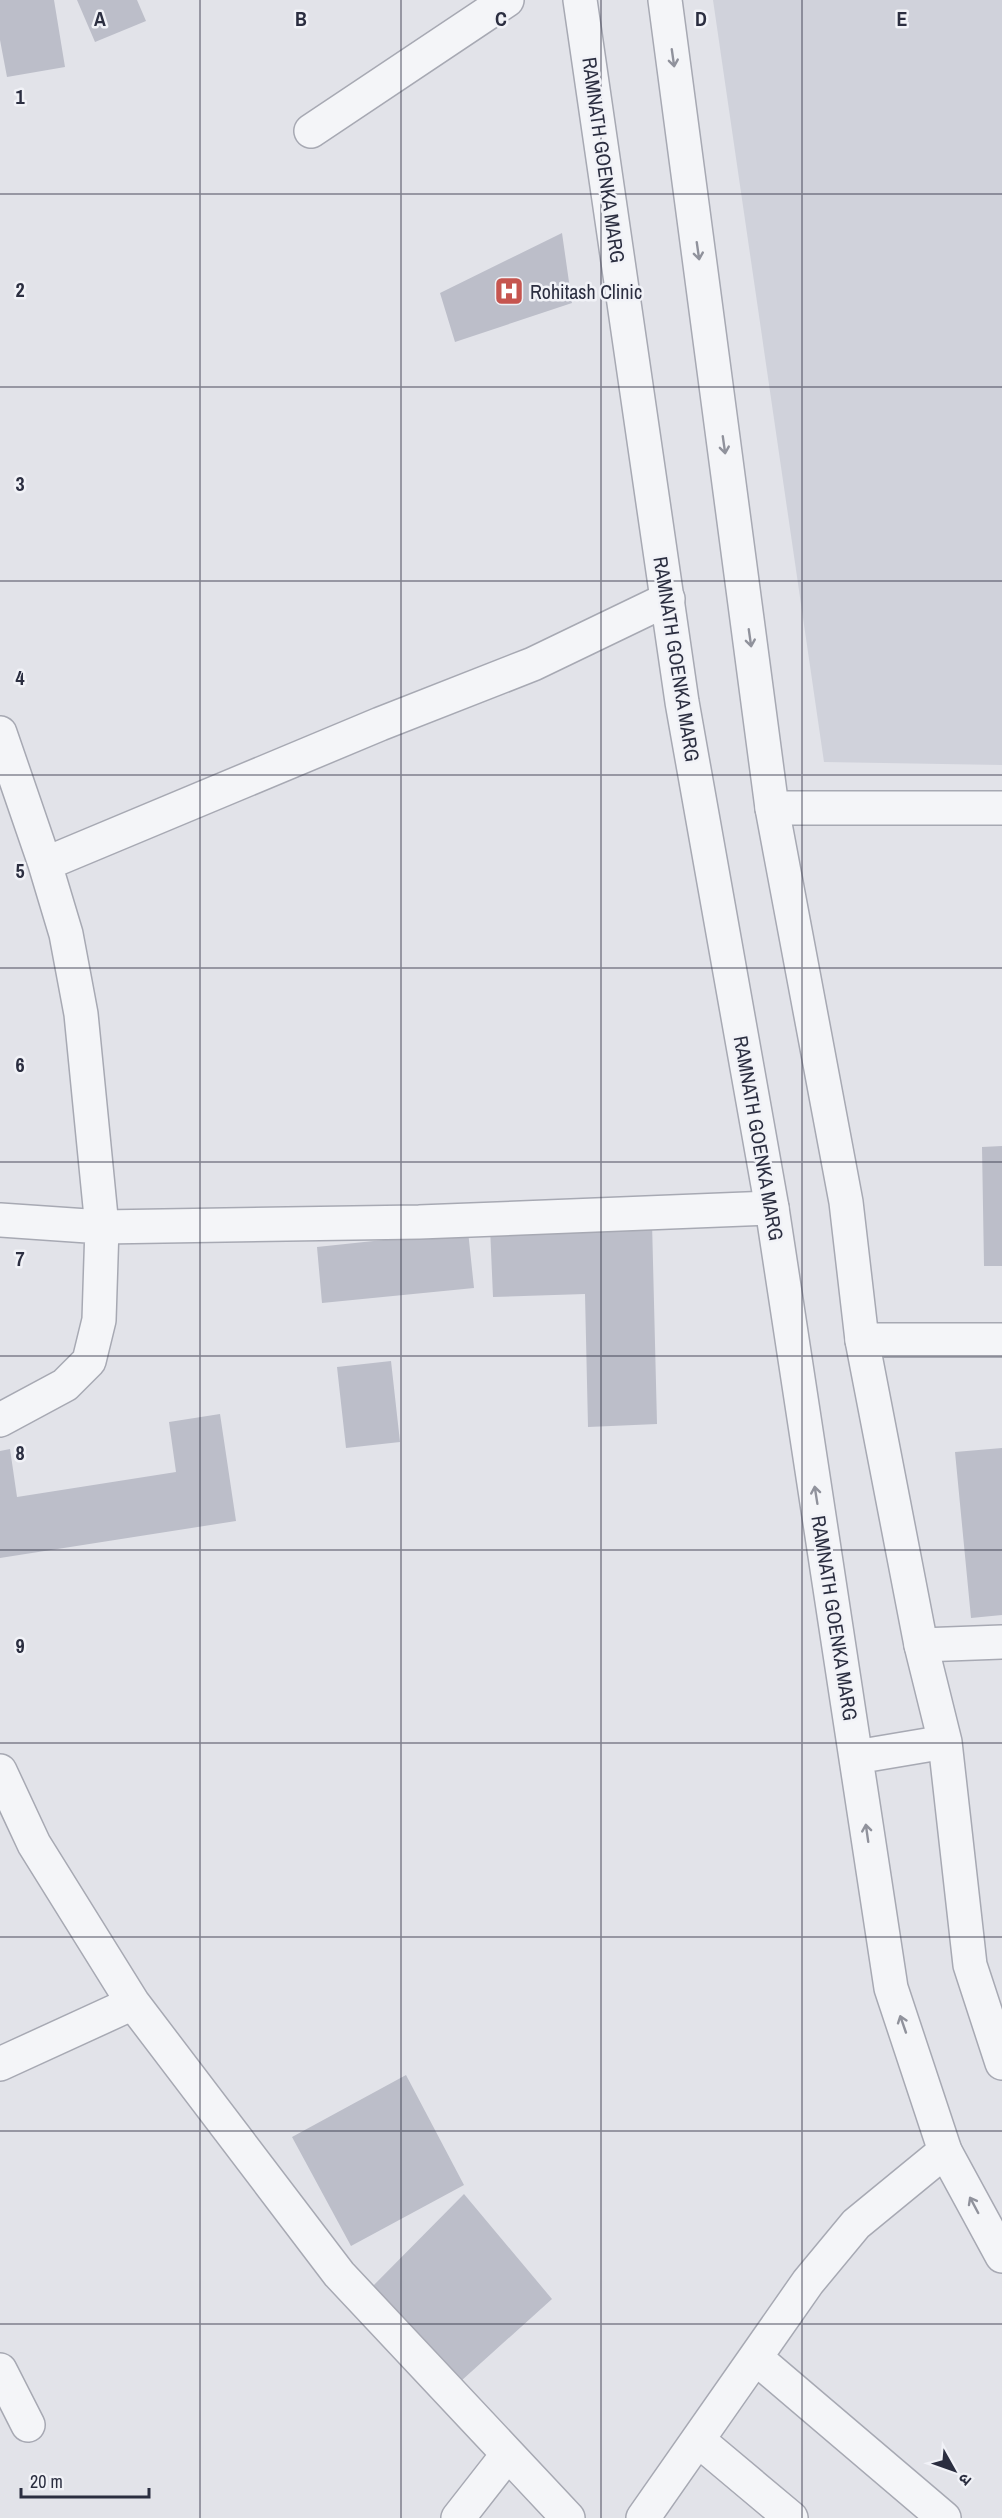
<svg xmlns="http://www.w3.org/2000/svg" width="1002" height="2518" font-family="'Archivo Narrow','Noto Sans Devanagari',sans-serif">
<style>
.built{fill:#d0d2db}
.building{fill:#bcbec9}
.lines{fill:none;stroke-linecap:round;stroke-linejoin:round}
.minor-casing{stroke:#a7a9b3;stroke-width:36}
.tertiary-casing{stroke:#a7a9b3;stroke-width:36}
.minor{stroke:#f4f5f8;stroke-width:33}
.tertiary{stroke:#f4f5f8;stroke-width:33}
.oneway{stroke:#90929c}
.grid{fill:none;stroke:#2b2e40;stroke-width:1.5;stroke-opacity:0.55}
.labels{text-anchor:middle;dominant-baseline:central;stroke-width:5;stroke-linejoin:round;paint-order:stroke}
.street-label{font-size:20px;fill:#2b2e40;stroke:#f1f2f7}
.poi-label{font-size:20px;fill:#2b2e40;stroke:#f1f2f7;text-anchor:start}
.grid-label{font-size:20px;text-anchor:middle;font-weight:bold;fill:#2b2e40;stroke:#f1f2f7;stroke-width:5;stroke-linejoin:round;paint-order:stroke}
</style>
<rect width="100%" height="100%" fill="#e2e3e9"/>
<path class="built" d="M713,0H1002V765L824,762Z"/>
<path class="building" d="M0,0H54L65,67L7,77L0,40Z
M77,0H137L146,21L95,42Z
M562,233L572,303L455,342L440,293Z
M1002,1146V1266H984L982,1147Z
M652,1222L657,1424L588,1427L585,1294L493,1297L490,1227Z
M468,1231L474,1288L322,1303L317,1247Z
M391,1361L400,1442L346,1448L337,1367Z
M220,1414L236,1521L0,1558V1451L10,1449L17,1497L176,1472L169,1422Z
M1002,1448V1615L971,1618L955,1452Z
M406,2075L464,2185L351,2246L292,2137Z
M464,2194L552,2299L461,2381L370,2289Z"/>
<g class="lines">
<g class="minor-casing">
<path id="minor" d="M311,131L507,0
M0,733L45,864L66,934L81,1014L102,1227L99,1320L89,1361L65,1385L0,1420
M772,808H1002
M45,864L380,724L533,664L668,599
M0,1220L102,1227L419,1222L772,1208
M862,1340H1002
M921,1645L1002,1642
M0,1771L34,1844L133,2003L339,2274L568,2518
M0,2064L133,2003
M756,2358L944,2518
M0,2370L28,2425
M698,2440L791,2518
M458,2518L508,2454
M643,2518L808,2282L856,2224L945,2151"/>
</g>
<g class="tertiary-casing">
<path id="tertiary" d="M580,0L682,702L772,1208L891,1988L945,2151L1002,2256
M665,0L772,808L846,1202L862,1340L921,1645L945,1742L970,1965L1002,2063
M856,1757L945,1742"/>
</g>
<use href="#minor" class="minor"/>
<use href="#tertiary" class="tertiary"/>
</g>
<defs><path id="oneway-shaft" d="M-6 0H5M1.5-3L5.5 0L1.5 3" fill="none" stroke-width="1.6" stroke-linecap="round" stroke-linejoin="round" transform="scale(1.5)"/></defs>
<g class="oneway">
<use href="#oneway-shaft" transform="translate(673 58) rotate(82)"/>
<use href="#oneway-shaft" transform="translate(698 251) rotate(82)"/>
<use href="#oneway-shaft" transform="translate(724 445) rotate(82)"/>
<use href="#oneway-shaft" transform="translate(750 638) rotate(82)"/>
<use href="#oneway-shaft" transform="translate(816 1495) rotate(-99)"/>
<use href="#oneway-shaft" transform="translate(867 1833) rotate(-98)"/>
<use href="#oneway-shaft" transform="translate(903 2024) rotate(-109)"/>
<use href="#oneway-shaft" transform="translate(974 2205) rotate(-118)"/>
</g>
<path class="grid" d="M200,0V2518M401,0V2518M601,0V2518M802,0V2518M0,194H1002M0,387H1002M0,581H1002M0,775H1002M0,968H1002M0,1162H1002M0,1356H1002M0,1550H1002M0,1743H1002M0,1937H1002M0,2131H1002M0,2324H1002"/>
<defs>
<g id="hospital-square" transform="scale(1.5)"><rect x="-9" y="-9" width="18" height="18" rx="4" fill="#c6554f" stroke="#f1f2f7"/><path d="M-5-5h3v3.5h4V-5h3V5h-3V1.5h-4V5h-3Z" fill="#fff"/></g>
</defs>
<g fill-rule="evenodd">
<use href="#hospital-square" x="509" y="291"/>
</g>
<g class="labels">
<g class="street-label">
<text transform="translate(604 160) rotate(82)">RAMNATH GOENKA MARG</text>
<text transform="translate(677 659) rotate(81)">RAMNATH GOENKA MARG</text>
<text transform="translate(759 1138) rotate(80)">RAMNATH GOENKA MARG</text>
<text transform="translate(835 1618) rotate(81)">RAMNATH GOENKA MARG</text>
</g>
<g class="poi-label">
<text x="530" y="291">Rohitash Clinic</text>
</g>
</g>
<g class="grid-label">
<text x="100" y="26">A</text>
<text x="301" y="26">B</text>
<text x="501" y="26">C</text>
<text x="701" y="26">D</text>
<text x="902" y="26">E</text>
<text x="20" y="104">1</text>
<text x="20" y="297">2</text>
<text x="20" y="491">3</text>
<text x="20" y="685">4</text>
<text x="20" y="878">5</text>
<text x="20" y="1072">6</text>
<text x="20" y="1266">7</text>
<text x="20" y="1460">8</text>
<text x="20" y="1653">9</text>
</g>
<g transform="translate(954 2470) rotate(130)" stroke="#f1f2f7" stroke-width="4.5" paint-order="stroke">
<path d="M0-4.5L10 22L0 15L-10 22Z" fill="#2b2e40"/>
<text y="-9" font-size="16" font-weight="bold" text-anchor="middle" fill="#2b2e40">उ</text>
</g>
<path d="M21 2488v9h128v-9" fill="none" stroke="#2b2e40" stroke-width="3"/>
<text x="30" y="2488" font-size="18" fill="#2b2e40" stroke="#f1f2f7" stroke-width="4.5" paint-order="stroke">20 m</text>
</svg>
